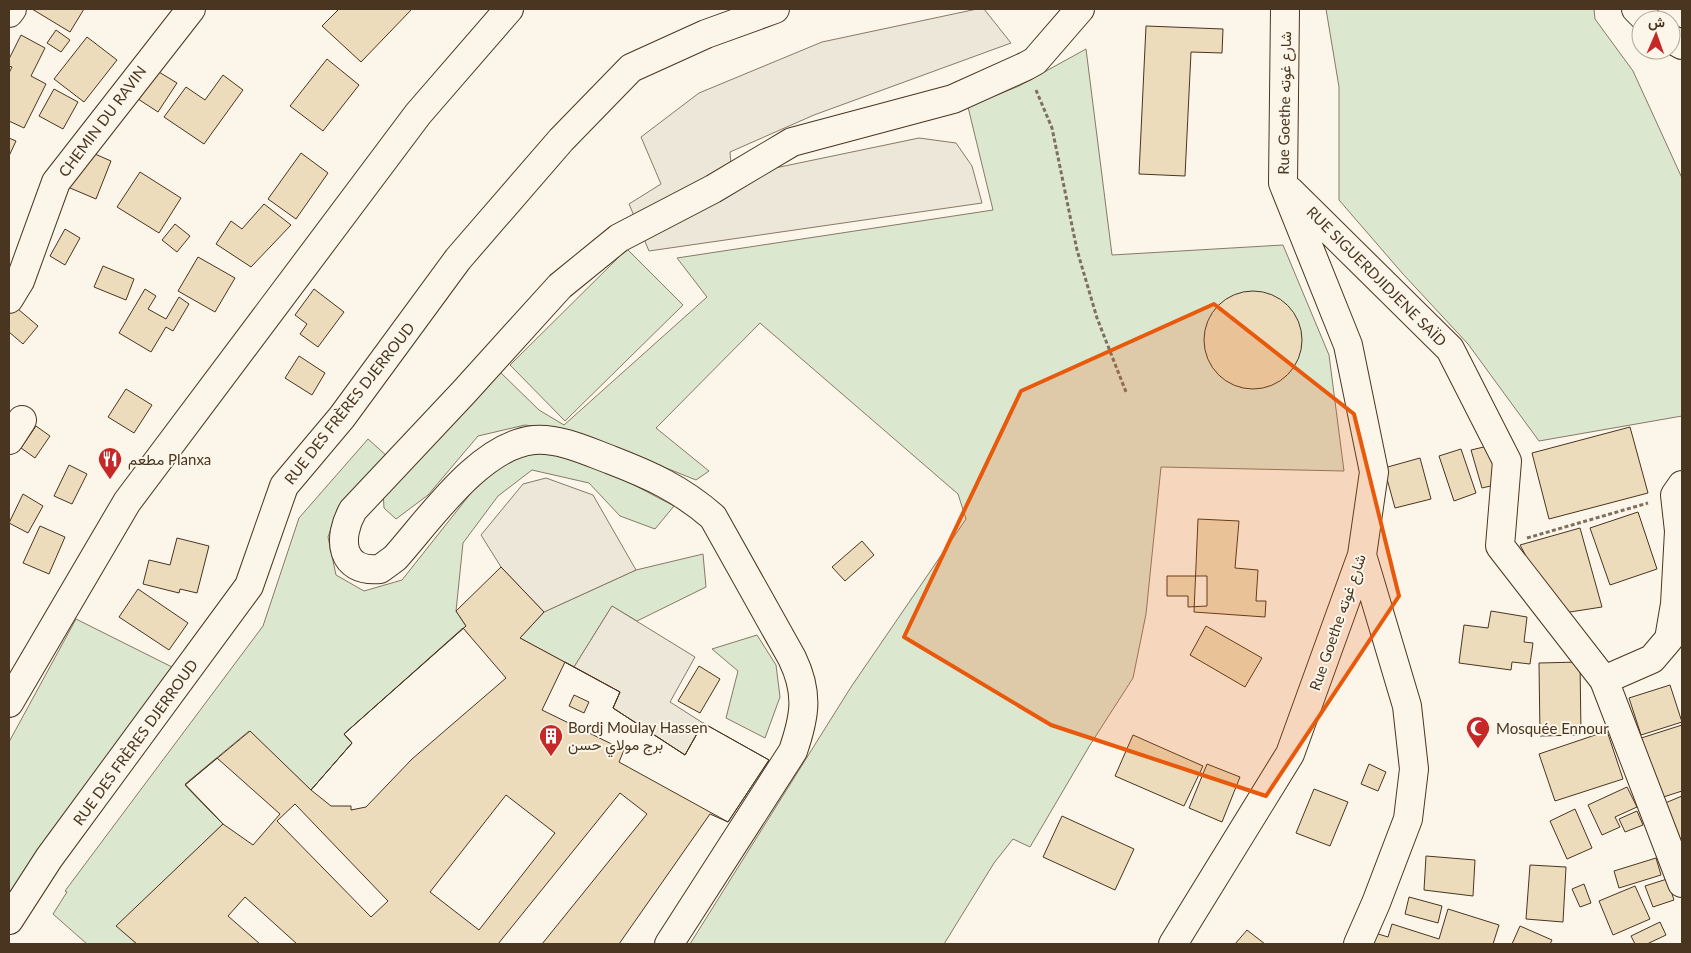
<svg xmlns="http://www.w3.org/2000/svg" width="1691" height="953" font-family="Lato,Vazirmatn,sans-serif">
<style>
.green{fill:#dce7d0;stroke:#887966}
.parking{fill:#ede7d9;stroke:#887966}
.building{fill:#ecdcbc;stroke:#4a3520;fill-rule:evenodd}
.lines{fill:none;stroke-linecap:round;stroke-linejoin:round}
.minor-casing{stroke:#4a3520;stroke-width:30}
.major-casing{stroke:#4a3520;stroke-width:30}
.path{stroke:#7f6f5c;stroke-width:3;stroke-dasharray:4 2.5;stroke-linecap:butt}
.minor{stroke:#fbf6e9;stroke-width:28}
.major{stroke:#fbf6e9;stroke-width:28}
.marked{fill:#e8590c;fill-opacity:0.2;stroke:#e8590c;stroke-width:4;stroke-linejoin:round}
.labels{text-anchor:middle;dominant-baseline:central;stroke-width:4;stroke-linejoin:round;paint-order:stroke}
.street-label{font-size:15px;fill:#4a3520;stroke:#fbf6e9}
.poi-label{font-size:15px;fill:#4a3520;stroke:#fbf6e9;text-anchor:start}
</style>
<rect width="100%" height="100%" fill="#fbf6e9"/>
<path class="green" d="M1326,9H1594L1595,19L1633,71L1682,178V416L1539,441L1468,344L1403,274L1339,200V87Z
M1086,49L1112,255L1283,245L1329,355L1344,471L1161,467L1146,614L1133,678L1090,745L1030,847L1013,839L994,863L944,944H690L851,687L966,519L958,494L760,323L656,428L709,471L696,480L579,433L525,425L478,436L428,495L396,519L384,508L383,490L499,371L539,410L564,425L707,297L677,258L993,210L968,107L1019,86Z
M627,249L683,305L565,421L510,365Z
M368,439L388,457L339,505L328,537L336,575L364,591L402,580L471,493L505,460L543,450L581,457L674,506L655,529L620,516L589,483L532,470L498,496L463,543L456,611L466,626L344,734L352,743L311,790L249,731L185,784L223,824L117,926L137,944H87L53,914L67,892L65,891L263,626L299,518Z
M703,554L706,587L637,621L612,606L574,667L520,638L544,612L636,570Z
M76,619L182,672L9,923V742Z
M757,635L776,665L780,697L765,738L726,718L738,671L712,649Z"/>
<path class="parking" d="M977,9H984L1011,43L814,115L730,152L732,177L919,138L956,143L972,166L982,203L649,251L629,204L661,184L641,137L699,93L822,42Z
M546,478L593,495L636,570L544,612L501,567L481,535L523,484Z
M612,606L695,657L670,702L703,723L685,755L613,708L620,692L574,667Z"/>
<path class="building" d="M32,9H84L70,32Z
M339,9H412L361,62L322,26Z
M1146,26L1223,29L1222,53L1191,52L1185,176L1139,174Z
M56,30L70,40L61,52L47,43Z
M21,35L45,48L31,76L46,84L24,128L9,121V73L12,67L9,66V59Z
M87,37L117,60L84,102L54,79Z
M327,59L359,85L323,131L290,106Z
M154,69L177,83L158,112L135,97Z
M223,75L243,90L204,144L164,117L186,87L205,100Z
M54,89L78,102L63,129L39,116Z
M9,138L16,141L9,156Z
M79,147L111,161L96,199L63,185Z
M301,153L328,173L296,219L268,199Z
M140,172L181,198L159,233L117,207Z
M264,204L291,225L251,267L216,244L231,221L242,229Z
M175,224L190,236L177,252L162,240Z
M65,229L80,238L65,265L50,256Z
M198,257L235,278L215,312L178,291Z
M103,266L134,279L126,300L94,287Z
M145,289L156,296L148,309L166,319L179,297L189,304L173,331L166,327L151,352L119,333Z
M314,289L344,312L318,347L300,334L307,324L295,315Z
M1204 340a49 49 0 1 1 98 0a49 49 0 1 1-98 0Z
M12,304L38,326L23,344L9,332V308Z
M299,356L325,373L312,395L285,378Z
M126,389L152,405L134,433L108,417Z
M36,426L50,436L35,458L21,448Z
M1630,427L1648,493L1549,519L1532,453Z
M1488,446L1499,484L1482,488L1471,450Z
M1461,449L1476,493L1454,501L1439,456Z
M1420,458L1431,499L1395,508L1384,468Z
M69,465L87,474L72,504L54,496Z
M23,494L43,506L28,533L9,523Z
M1638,512L1657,569L1610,585L1590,528Z
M1198,519L1239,521L1235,568L1258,570L1256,601H1266L1265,617L1194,612Z
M40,526L65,537L49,574L23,563Z
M1580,528L1602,607L1557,614L1520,545Z
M177,538L209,546L197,593L180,589L179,593L143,584L149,560L170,565Z
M862,541L874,555L845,581L832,567Z
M501,567L544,612L520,638L620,692L613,708L685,755L703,723L769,760L728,822L710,814L619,944H137L116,926L223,824L185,785L250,731L311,790L352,743L344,734L466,626L456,611ZM574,695L589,702L584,713L569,706Z
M1167,576H1207V606L1188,607V596H1167Z
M138,589L188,623L169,650L119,617Z
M1491,611L1527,617L1524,642L1533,643L1530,664L1512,662L1511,670L1459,663L1464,625L1488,628Z
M1206,626L1262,658L1245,687L1190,655Z
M463,628L506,678L412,759L366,807L351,810V806H331L311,790L352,743L344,734Z
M565,662L620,692L613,708L685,755L703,723L769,760L728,822L619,762L624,750L542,710Z
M1580,662L1581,735L1540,736L1539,663Z
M699,666L720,679L700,713L678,701Z
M1670,685L1682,722L1641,735L1629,698Z
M1682,725V791L1654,800L1635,740Z
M1607,731L1623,779L1555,801L1539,754Z
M1133,735L1203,766L1184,806L1115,776Z
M217,758L280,814L253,845L223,824L185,785Z
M1207,764L1240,777L1222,822L1189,808Z
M1369,764L1386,772L1378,791L1361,784Z
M1627,787L1637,807L1615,817L1620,827L1602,835L1588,805Z
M1314,789L1348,802L1330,846L1296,833Z
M620,793L647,814L542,944H498Z
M506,795L555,833L479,930L430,892Z
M1682,796V852L1658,806Z
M295,804L388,901L371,917L277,821Z
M1575,809L1592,848L1567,859L1550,821Z
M1637,811L1643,825L1625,832L1619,819Z
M1062,816L1134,849L1115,890L1043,857Z
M1426,856L1475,860L1473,896L1424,890Z
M1656,858L1661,875L1619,888L1614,871Z
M1530,865L1566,867L1563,922L1526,919Z
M1667,879L1674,900L1653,907L1645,886Z
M1584,884L1591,903L1580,907L1572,889Z
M1635,886L1650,919L1613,935L1599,901Z
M245,897L297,944H260L228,916Z
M1409,897L1442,906L1438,923L1405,914Z
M1448,909L1499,925L1493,944H1372L1375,933L1388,937L1392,924L1439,939Z
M1660,922L1666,935L1647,944H1635L1631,936Z
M1520,926L1552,940L1550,944H1512Z
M1247,930L1265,944H1235Z"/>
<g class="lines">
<g class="minor-casing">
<path id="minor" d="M1636,9L1647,20
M9,13L12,9
M1671,39L1682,45
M1290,191L1450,349L1507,461L1500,546L1604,680L1682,883
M9,299L20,281L56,182L191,9
M9,440L22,420
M1604,680L1652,659L1669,639L1675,604L1679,531L1675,495L1682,485
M9,920L49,858L249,586L284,486L342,417L458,259L561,140L631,68L706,34L775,9
M669,944L793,751C805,716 809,693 792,658L713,517C681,489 650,475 611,460C587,451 560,438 534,440C480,445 429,520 395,558L380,569C340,573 337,538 353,510L464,392L560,286L619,238L713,189L792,142L953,99L1026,66L1035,61L1080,9
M1173,944L1290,754L1362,555L1374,472L1348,345L1283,183L1285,9
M1358,944L1376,903L1408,819L1414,769L1407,706L1362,555"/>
</g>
<g class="major-casing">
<path id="major" d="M9,703L127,502L418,114L509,9"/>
</g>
<path class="path" d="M1036,90L1052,128L1077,250L1097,318L1126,392
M1527,538L1648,503"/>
<use href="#minor" class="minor"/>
<use href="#major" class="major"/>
</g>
<path class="marked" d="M1214,304L1354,414L1399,596L1266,796L1051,725L904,637L1021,391Z"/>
<defs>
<g id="restaurant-pin" transform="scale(1.25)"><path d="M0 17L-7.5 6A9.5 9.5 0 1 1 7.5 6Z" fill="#c62828" stroke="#fbf6e9"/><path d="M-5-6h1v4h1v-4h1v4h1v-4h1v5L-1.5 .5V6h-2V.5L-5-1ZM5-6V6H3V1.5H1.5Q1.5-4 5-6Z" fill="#fff"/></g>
<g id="mosque-pin" transform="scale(1.25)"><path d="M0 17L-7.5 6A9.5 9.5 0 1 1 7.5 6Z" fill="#c62828" stroke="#fbf6e9"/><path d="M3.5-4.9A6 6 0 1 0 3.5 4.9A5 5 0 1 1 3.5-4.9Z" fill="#fff"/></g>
<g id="building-pin" transform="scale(1.25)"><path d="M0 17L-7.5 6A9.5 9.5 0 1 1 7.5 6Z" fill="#c62828" stroke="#fbf6e9"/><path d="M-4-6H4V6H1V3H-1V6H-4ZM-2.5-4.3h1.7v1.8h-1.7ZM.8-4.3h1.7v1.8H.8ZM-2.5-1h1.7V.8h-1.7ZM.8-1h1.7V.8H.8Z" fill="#fff"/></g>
</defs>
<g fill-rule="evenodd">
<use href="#restaurant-pin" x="110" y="459"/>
<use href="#mosque-pin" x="1478" y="728"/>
<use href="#building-pin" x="551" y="736"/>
</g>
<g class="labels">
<g class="street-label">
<text transform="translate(1284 103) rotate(-89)">Rue Goethe شارع غوته</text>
<text transform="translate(102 121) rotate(-53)">CHEMIN DU RAVIN</text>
<text transform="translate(1377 276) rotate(45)">RUE SIGUERDJIDJENE SAÏD</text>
<text transform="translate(349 403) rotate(-52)">RUE DES FRÈRES DJERROUD</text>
<text transform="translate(1337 622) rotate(-71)">Rue Goethe شارع غوته</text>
<text transform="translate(135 742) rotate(-54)">RUE DES FRÈRES DJERROUD</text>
</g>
<g class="poi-label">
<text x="128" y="459">مطعم Planxa</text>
<text x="568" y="727">Bordj Moulay Hassen<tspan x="568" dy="17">برج مولاي حسن</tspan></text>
<text x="1496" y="728">Mosquée Ennour</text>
</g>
</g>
<rect width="1691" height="953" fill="none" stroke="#4a3520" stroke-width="20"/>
<g transform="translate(1656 35) rotate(2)"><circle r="24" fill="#fbf6e9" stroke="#b4a999"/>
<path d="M0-4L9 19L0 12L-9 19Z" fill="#c62828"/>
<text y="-8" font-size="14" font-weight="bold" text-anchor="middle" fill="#4a3520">ش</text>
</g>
</svg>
